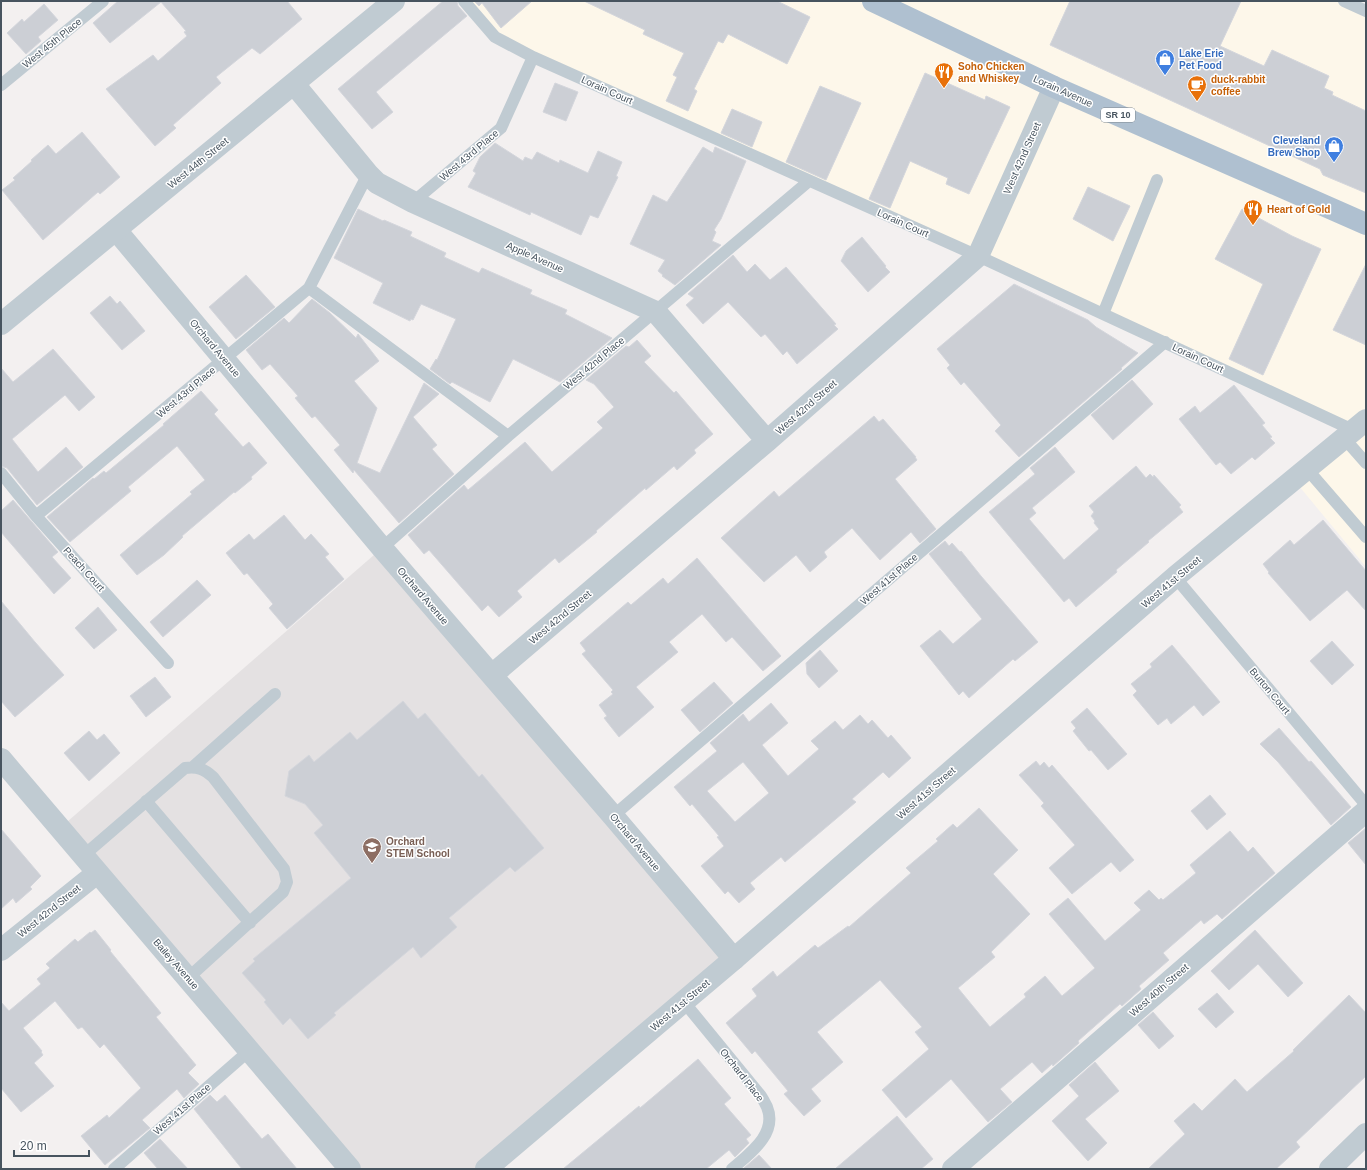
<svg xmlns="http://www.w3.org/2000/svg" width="1367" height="1170" font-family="Helvetica,sans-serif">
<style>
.commercial{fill:#fdf7ea}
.education{fill:#e4e1e2}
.building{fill:#cccfd5;stroke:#d4d6dc;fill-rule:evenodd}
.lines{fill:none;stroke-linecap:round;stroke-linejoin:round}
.service{stroke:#c0cbd2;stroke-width:12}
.minor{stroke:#c0cbd2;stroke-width:22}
.tertiary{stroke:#c0cbd2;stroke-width:22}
.primary{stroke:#afc0d0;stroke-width:22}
.labels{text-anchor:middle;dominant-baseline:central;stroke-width:3;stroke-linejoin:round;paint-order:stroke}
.shield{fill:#fff;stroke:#7e878f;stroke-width:1}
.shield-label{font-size:9px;font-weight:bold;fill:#47545f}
.street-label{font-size:10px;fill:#47545f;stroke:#fff}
.shop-label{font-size:10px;font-weight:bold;fill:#366cbe;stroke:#fff;text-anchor:start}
.food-label{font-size:10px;font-weight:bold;fill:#c56008;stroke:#fff;text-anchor:start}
.education-label{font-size:10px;font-weight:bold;fill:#785e54;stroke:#fff;text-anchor:start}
</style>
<rect width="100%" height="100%" fill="#f3f0f0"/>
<path class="commercial" d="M464,1H1344L1366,11V567L1294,480L1353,431L495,37Z"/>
<path class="education" d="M382,548L734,959L486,1169H350L60,828Z"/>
<path class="building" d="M118,1H287L302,19L260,54L252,48L216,77L221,83L173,125L176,128L155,146L106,89L153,55L158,61L187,36L184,32L186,31L161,2L110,43L93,23Z
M443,1H457L458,6L467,16L376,92L393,112L372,129L338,89Z
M474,1H532L501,28L482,3L479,6Z
M584,1H777L810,17L787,64L728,34L723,43L718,41L694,89L697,91L688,111L666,101L677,77L673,75L684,53L643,34L645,30Z
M1070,1H1241L1220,46L1264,66L1272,50L1329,76L1324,88L1333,92L1332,95L1366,111V193L1323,175L1320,169L1050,45Z
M44,4L58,20L38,37L41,41L26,54L7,33L22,19L24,22Z
M925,73L985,100L986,96L1010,107L969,194L946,184L948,178L910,161L890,208L869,199Z
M555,83L578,92L566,121L543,112Z
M820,86L861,103L826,180L786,162Z
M732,109L762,122L752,147L721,133Z
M82,132L120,177L100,194L98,192L43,240L2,190L15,180L13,178L32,161L31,160L48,145L56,154Z
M495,143L523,161L525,157L532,160L537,152L559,163L560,160L588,173L598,151L622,162L616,176L618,177L598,218L590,215L581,235L531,212L530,215L468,187L476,173L473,171L480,157Z
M703,147L713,153L715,147L746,161L721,219L714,230L716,232L712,241L721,245L675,285L662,276L663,275L658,271L665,260L630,244L653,195L667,202Z
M1088,187L1130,206L1113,241L1073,219Z
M358,209L383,221L384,220L412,232L410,236L446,253L444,257L479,273L482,268L532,290L530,294L567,310L565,314L612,338L560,382L513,359L490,402L452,382L450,384L430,369L436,359L437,360L456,319L421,304L413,320L411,319L410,321L373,303L383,283L334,258Z
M1242,209L1292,236L1321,249L1263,375L1229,359L1263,284L1215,259Z
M862,237L886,266L885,267L890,272L868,292L841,261L846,251Z
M733,255L747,272L755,264L770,280L786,267L836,324L834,325L838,329L797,364L787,351L783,355L765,334L761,337L728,302L703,324L686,305L694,298L688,294Z
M1366,264V345L1333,330Z
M246,275L275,307L236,339L209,307Z
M1014,284L1088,320L1096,327L1138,353L1121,368L1122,369L1019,457L995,431L1001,425L964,382L961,385L947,368L950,365L937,349Z
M110,296L117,304L120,301L145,331L122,350L90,313Z
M312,299L330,313L356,338L358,334L379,361L354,381L377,408L357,463L380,473L424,383L439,394L413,417L437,445L432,449L454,474L399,523L354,470L353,473L334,450L340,445L315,416L312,418L295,398L298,396L270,364L262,370L246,350L284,318L289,323Z
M637,340L651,356L644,362L674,393L676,391L713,434L694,450L696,453L677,470L674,466L646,490L645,488L596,531L597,532L559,563L555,558L517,591L522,597L499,617L488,605L482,611L429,550L424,554L408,535L464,485L468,490L525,442L552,472L603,428L597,422L614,407L594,384L586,380L626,346L629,347Z
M53,349L95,397L79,411L65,395L12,439L38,472L66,447L83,467L37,505L7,468L1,466V368L13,382Z
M1132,380L1153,404L1113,440L1091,415Z
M1234,385L1265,423L1262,425L1272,437L1270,438L1275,443L1255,460L1252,457L1231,474L1220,462L1216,465L1179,419L1195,406L1200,413Z
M201,391L218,410L214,414L243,447L249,442L267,463L251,477L252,479L235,493L234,492L182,536L183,537L164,555L137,575L120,555L192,494L190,492L205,480L177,446L128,487L131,491L70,542L47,517L93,478L94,479L104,471L106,473L164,425L163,424Z
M874,416L879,422L883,419L916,457H915L917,460L895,479L936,529L920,543L911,532L880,560L852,528L824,552L827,557L810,572L796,555L764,582L721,538L774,491L779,497Z
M1055,447L1075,472L1032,508L1036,513L1029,519L1064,560L1099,529L1094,523L1095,521L1091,516L1094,512L1089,506L1136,466L1146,478L1150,474L1153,477L1154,475L1181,505L1179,507L1183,512L1148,541L1149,542L1116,570L1117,572L1076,607L1069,598L1064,602L989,512L1035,474L1030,468Z
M13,500L58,552L52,557L71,578L54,594L1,532V511Z
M284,515L305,540L311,534L329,554L325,557L344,579L287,629L269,608L273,604L247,573L244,575L226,553L249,534L254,540Z
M1323,520L1366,571V611L1347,590L1310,621L1268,573L1269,572L1263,564L1290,540L1294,545Z
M945,541L949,546L952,543L960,552L961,551L981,576L1038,642L1015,661L1013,659L969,698L963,691L959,695L920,646L940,630L953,644L982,619L929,554Z
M697,558L781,656L763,671L732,637L726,642L702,614L669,642L678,652L636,687L654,707L619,737L604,718L607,716L599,705L613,694L611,692L613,690L582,654L586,651L580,643L628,602L631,605L663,578L668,584Z
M197,580L211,595L163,637L150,622Z
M1,601L35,642L64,675L15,717L1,701Z
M98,607L117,630L94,649L75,628Z
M1332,641L1354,665L1332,685L1310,661Z
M1172,645L1220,702L1203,716L1194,705L1171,724L1167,718L1158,725L1133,695L1137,691L1131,684L1152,667L1150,664Z
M820,650L838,671L819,688L807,674L806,663Z
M155,677L171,697L146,717L130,696Z
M714,682L733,703L700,732L681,710Z
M403,701L418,719L425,713L479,777L482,774L544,848L515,872L510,867L449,918L457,927L421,958L413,947L334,1013L336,1015L308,1039L290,1018L283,1025L264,1002L266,1000L242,973L255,961L253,959L351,878L314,833L323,825L305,804L285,796L289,771L309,755L314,762L350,732L357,740Z
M771,703L788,723L762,745L788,776L819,749L811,741L835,721L843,730L860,715L868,724L872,720L888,738L891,735L911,758L889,778L883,772L852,799L856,802L785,862L781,857L750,883L755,889L739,903L728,891L725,894L701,866L724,846L717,837L719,836L692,804L690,806L674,787L717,751L710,743L743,714L749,722ZM743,762L769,793L735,822L707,791Z
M1087,708L1127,754L1108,770L1091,750L1089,751L1073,731L1076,728L1071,722Z
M1279,728L1309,762L1311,761L1351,807L1331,825L1278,762L1260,744Z
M89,731L97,740L104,734L120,753L89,781L64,753Z
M1036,761L1040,766L1044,762L1049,768L1052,765L1134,860L1120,872L1111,862L1072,894L1049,868L1075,845L1041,806L1044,803L1019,775Z
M1210,795L1226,814L1207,830L1191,811Z
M979,808L1018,850L993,874L1030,914L991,952L995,957L958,988L990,1027L1026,997L1024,994L1045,976L1062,996L1095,968L1049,914L1068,898L1105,941L1141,910L1134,903L1149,890L1159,900L1161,898L1163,900L1196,873L1190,865L1230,831L1248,852L1253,847L1275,873L1222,919L1217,914L1204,924L1201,920L1163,953L1169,960L1139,986L1141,989L1122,1006L1120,1004L1078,1041L1079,1043L1053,1066L1052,1064L1042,1073L1032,1062L1000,1089L1012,1102L988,1122L951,1079L906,1118L882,1090L929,1049L915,1032L922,1027L880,980L817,1032L843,1062L811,1089L821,1101L804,1116L784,1094L788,1091L755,1051L752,1054L726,1023L757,996L752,989L773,971L777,977L815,945L818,948L848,926L849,927L911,873L906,868L938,841L936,839L953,824L957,828Z
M1366,828V865L1348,843Z
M1,829L41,876L30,887L32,889L16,903L13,898L1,909Z
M95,930L111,950L110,951L161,1013L156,1017L196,1065L188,1073L199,1084L184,1098L177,1089L142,1120L150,1128L105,1165L81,1136L107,1115L109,1118L141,1088L104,1044L100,1048L82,1027L78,1029L55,1001L23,1028L42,1051L41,1052L43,1055L34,1063L54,1086L21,1112L1,1088V1002L9,1011L41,984L37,979L50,968L46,964L75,939L78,942L90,932L91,933Z
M1255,930L1303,983L1288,997L1258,964L1229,990L1211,971Z
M1217,993L1234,1012L1216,1028L1198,1009Z
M1349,995L1366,1013V1076L1296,1142L1300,1147L1276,1169H1148L1185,1134L1174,1121L1194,1103L1202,1111L1235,1079L1247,1092L1294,1051L1293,1050Z
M1153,1012L1174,1036L1159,1049L1138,1025Z
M698,1059L731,1098L724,1104L751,1135L746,1139L749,1143L735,1157L729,1150L706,1169H563L639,1106L640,1108Z
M1095,1062L1119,1091L1085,1119L1107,1143L1088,1161L1052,1121L1079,1096L1069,1085Z
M210,1095L217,1102L225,1095L262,1139L268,1134L297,1169H242L194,1109Z
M897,1116L933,1159L921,1169H835Z
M160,1139L188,1169H158L144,1153Z
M759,1155L772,1169H745L744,1168Z"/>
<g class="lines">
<path class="service" d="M464,1L495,37L533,57L978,256L1353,430
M1344,1L1366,11
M1,85L103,1
M413,202L501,128L533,57
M309,288L508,436
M1103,314L1157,180
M1344,438L1366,463
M1307,469L1366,537
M1,473L36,516L168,663
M36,516L309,288L368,174
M382,548L508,436L809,181
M1175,577L1366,805
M194,766L275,694
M146,801L250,923
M613,816L1165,342
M83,856L185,768C197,766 204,769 213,777L284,869L287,882L283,892L188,978
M684,1002L761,1096C763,1099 765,1103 767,1107C778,1134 749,1154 732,1169
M114,1169L250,1050"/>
<path class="minor" d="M294,84L368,174L377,183L413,202L656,312L767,441
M116,230L382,548L613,816L734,959
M492,675L767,441L978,256L1054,87
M1,759C117,896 234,1032 350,1169
M1,950L97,873
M953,1169L1366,811
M1330,1169L1366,1134"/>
<path class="tertiary" d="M1,324L394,1
M486,1169L734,959L1175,577L1366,420"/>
<path class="primary" d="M873,1L1054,87L1366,224"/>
</g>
<defs>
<g id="shop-pin" transform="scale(1)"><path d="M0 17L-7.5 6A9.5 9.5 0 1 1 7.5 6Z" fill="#3f7fe0" stroke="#fff"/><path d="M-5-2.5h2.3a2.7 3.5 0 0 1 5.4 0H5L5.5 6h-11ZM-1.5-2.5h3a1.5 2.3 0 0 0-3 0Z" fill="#fff"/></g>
<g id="restaurant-pin" transform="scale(1)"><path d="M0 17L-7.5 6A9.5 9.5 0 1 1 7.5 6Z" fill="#e8710a" stroke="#fff"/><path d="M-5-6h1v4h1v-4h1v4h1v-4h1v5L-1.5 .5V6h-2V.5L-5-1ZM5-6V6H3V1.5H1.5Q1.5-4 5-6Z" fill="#fff"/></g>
<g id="cafe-pin" transform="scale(1)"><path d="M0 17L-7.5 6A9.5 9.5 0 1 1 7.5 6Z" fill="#e8710a" stroke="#fff"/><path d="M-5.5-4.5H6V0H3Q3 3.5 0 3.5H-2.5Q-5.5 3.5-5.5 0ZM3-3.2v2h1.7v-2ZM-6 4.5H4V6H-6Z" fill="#fff"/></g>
<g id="school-pin" transform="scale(1)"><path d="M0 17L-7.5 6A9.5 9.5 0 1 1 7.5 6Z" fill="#8d6e63" stroke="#fff"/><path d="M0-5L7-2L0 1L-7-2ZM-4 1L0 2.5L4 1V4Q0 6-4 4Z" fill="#fff"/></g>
</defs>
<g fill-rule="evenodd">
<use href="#shop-pin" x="1165" y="59"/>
<use href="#restaurant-pin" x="944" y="72"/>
<use href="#cafe-pin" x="1197" y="85"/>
<use href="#shop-pin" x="1334" y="146"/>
<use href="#restaurant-pin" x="1253" y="209"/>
<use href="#school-pin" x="372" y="847"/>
</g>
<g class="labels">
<rect class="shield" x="1101" y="108" width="34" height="14" rx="3"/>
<g class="shield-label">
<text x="1118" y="115">SR 10</text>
</g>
<g class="street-label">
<text transform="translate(52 43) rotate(-39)">West 45th Place</text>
<text transform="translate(607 90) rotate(24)">Lorain Court</text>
<text transform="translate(1063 91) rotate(24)">Lorain Avenue</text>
<text transform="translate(469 155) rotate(-40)">West 43rd Place</text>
<text transform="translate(1022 158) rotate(-66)">West 42nd Street</text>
<text transform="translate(198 163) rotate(-39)">West 44th Street</text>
<text transform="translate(903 223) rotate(24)">Lorain Court</text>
<text transform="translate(535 257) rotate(24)">Apple Avenue</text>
<text transform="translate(215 348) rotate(50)">Orchard Avenue</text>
<text transform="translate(1198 358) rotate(25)">Lorain Court</text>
<text transform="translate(594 363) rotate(-40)">West 42nd Place</text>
<text transform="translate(186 392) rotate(-40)">West 43rd Place</text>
<text transform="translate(806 407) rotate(-41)">West 42nd Street</text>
<text transform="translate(84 569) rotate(48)">Peach Court</text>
<text transform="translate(889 579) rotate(-41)">West 41st Place</text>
<text transform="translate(1171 582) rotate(-40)">West 41st Street</text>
<text transform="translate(423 596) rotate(49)">Orchard Avenue</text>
<text transform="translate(560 617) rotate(-40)">West 42nd Street</text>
<text transform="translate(1270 691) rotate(50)">Burton Court</text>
<text transform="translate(926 793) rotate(-41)">West 41st Street</text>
<text transform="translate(635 842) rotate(50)">Orchard Avenue</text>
<text transform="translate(49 911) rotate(-39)">West 42nd Street</text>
<text transform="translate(176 964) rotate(49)">Bailey Avenue</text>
<text transform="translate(1159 990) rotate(-41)">West 40th Street</text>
<text transform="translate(680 1005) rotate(-40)">West 41st Street</text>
<text transform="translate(742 1075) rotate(52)">Orchard Place</text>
<text transform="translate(182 1109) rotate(-41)">West 41st Place</text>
</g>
<g class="shop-label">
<text x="1179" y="53">Lake Erie<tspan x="1179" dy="12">Pet Food</tspan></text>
<text x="1320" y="140" text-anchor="end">Cleveland<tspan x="1320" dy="12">Brew Shop</tspan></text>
</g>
<g class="food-label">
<text x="958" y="66">Soho Chicken<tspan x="958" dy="12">and Whiskey</tspan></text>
<text x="1211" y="79">duck-rabbit<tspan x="1211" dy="12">coffee</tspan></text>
<text x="1267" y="209">Heart of Gold</text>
</g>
<g class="education-label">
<text x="386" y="841">Orchard<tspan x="386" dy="12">STEM School</tspan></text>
</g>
</g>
<rect width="1367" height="1170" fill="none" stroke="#47545f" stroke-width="4"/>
<path d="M14 1150v6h75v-6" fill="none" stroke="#47545f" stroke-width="2"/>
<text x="20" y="1150" font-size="12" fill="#47545f" stroke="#ffffff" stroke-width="3" paint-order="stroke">20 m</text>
</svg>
